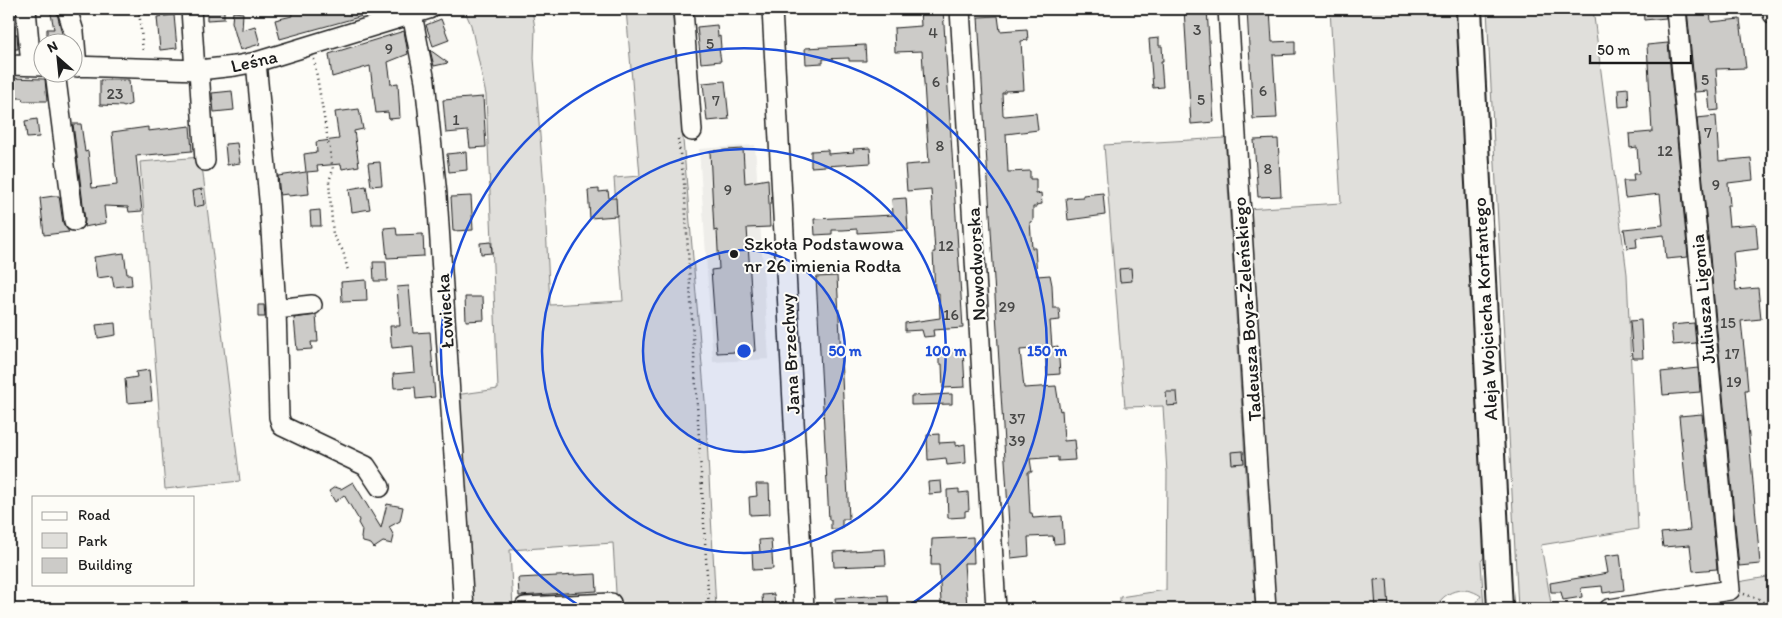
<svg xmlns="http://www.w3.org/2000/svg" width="1782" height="618" font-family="Itim,sans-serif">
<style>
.built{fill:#eeede9}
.green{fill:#e0dfdb;stroke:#7e7e7c}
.building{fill:#cccbc8;stroke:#1c1c1c}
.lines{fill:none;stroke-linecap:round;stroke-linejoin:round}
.minor-casing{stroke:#1c1c1c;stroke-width:22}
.major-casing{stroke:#1c1c1c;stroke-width:28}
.path{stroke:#1c1c1c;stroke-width:2.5;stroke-dasharray:1 4;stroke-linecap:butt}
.minor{stroke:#fdfcf7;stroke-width:19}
.major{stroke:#fdfcf7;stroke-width:24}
.ring{fill:none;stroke:#1d4ed8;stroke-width:2.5}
.poi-dot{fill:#1c1c1c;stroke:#fdfcf7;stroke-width:2}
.labels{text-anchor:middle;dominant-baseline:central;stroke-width:4;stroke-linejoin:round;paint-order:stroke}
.number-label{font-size:16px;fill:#484847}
.street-label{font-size:19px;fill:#1c1c1c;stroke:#fdfcf7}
.poi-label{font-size:19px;fill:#1c1c1c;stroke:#fdfcf7;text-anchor:start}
.centre{fill:#1d4ed8;stroke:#fdfcf7;stroke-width:2.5}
.ring-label{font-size:15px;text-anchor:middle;font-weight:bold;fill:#1d4ed8;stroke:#fdfcf7;stroke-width:4;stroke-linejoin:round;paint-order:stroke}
</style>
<rect width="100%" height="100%" fill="#fdfcf7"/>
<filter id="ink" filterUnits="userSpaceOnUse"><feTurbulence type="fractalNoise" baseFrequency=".02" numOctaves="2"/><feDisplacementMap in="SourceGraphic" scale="10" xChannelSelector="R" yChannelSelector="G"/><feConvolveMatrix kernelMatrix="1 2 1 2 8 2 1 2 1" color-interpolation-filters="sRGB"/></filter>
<g filter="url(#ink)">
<path class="built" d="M755,145L769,359L713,362L699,149Z"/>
<path class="green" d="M464,9H532L535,29L534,58L544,187L550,305L623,301L614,178L640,176L626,9H672L705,401L716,609H617L613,543L510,550L513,609H471L455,395L498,389L486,95L471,25Z
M1330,9H1456L1486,555L1481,561L1484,609H1478L1475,605L1481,596C1464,584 1443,591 1435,609H1270L1246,209L1341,203Z
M1487,9H1593L1627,274L1638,529L1541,545L1552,609H1518Z
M1225,138L1252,571L1256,609H1120V597L1166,590L1167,473L1163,406L1125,407L1104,145Z
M201,157L240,481L165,489L140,162Z
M1773,576V609H1651L1738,582Z"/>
<path class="building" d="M50,9H56L64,42H47V29H54Z
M207,9H224V19L207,20Z
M291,9H376L377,12L280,39L275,20L292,16Z
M920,9H943L963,328L933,330L934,336L924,337L922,330L905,331V323L940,318L939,293H935L933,252H935L931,189L907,191L905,165L929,163L922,51L895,52L894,28L921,26Z
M1184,9H1207L1214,122L1191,124Z
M1247,9H1270L1272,42L1295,41V54L1273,55L1277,118L1253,119Z
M1643,9H1665L1666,18L1644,20Z
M1687,9H1710L1711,22L1740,19L1746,68L1716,69L1719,110L1710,111L1708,91L1695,92Z
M233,12L243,13L242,30L255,26L260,44L240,50L232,22Z
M174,15L177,48L160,50L157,17Z
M998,16L1000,31L1027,29L1028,40L1021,41L1024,90L1005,91V93H1002L1003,115L1005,116L1036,113L1038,130L1006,134L1008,172L1030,171V179H1036V194L1041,193L1042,204L1036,205L1037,207H1033V221L1030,222L1032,248H1035L1037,276L1050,275L1052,285L1053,308H1059L1060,320L1050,321L1052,347L1058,346L1060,374L1047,375L1045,348L1020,350L1024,388L1056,386L1060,411L1062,410L1064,441L1075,440L1076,450H1074L1075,460L1058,461V457L1030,459L1032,472H1028L1030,513H1032L1033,518L1062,516L1064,543L1054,544L1053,536L1028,537L1029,556L1011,558L978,17Z
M441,19L449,40L433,46L426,25Z
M717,25L718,37L720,36L721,48L719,49L721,61L701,63L697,27Z
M404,31L408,54L388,62L391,84L398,83L400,118L389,119L388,112L376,113L370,66L332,77L329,54Z
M9,34H17L18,49H9Z
M1159,38V46H1162L1163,61H1161L1163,87L1153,88L1149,39Z
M1668,43L1688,257L1666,259L1664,235L1636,238L1637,247L1627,248L1624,229L1663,225L1660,194L1625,198L1623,181H1634L1633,174H1639L1637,147L1630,148L1629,134L1652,132L1647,45Z
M865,45L866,61H849V58L823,59V63L806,64L805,48Z
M430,50L448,63L434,66Z
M9,78L45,79L47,101H23L22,98H9Z
M100,80H129L131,104L124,107L122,106L100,105Z
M725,81L729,119L707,121L703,83Z
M1628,88L1629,106L1619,107L1618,89Z
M232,91L234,110L214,112L212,93Z
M483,97L486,147L470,148L468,131L446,133L443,100Z
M359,109L363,129L354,131L359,166L342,169L341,164L317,166L318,171L307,172L309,194L288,196V194L280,195L278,176L306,172L304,154L317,152L316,142L339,139L335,112Z
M1716,116L1719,161L1751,158L1753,180L1728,183L1730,205H1727L1729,226L1756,224L1758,249L1733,252L1736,290L1758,288L1761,319L1741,321L1746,367L1748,390H1745L1760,564L1739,566L1697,118Z
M37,119L39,137L27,138L25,121Z
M73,124H81L85,152L88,151L92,188L117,185L112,132L148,127V131L190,126L192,151L136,156L142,211L129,212L128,207L104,206L106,223L84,227L85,220Z
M1278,139L1281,196L1258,197L1254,140Z
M237,143L240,163L227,165L225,144Z
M870,148L871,163L811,167V151L828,150V154L854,152L853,149Z
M743,149L745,183L768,179L770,227L747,228L755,351L717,353L711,270L719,269L717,230L714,231L710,151Z
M466,152L467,170L449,172L447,154Z
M380,162L382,185L371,186L368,163Z
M366,186L370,209L352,212L349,189Z
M202,189L204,205L194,207L192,191Z
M599,189V192L608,191L609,198H616L617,216L590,218L588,190Z
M1103,193L1105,215L1068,220L1066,198L1083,197V195Z
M54,196H59L63,223L69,232L44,235L40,198Z
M471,196L473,230L453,231L451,197Z
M906,198L908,230L857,233V229L843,230H832V234L815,235L814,219L893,215L892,199Z
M320,210L321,226H311L310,211Z
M396,227L397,235L423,234L424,256L387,258L384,228Z
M491,242L492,253L481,254L480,243Z
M124,253L127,274H131L132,285L114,287L112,276L97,278L94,257Z
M373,262H386L387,281H374Z
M1131,268L1132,281L1120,282L1119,269Z
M837,276L849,519H842V529H831V520H829L816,277Z
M366,280L367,301L342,302L341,282Z
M409,286L413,333L430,332L435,397L416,399L415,387L394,388L393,374L415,372L413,346L392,348L391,342L390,326H400L397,287Z
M465,297H483L484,320L466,321Z
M258,305H264L265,317H258Z
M316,315L318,342H311L312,349L297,350L294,318Z
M1641,320L1643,358H1633L1630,321Z
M115,323L116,335L98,338L96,325Z
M1694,323L1696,343L1673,345L1671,325Z
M963,349L965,387L943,388L942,364H939V350Z
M1698,368L1700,392L1663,395L1661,372Z
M149,370L152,401L127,403L125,379L137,377L136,372Z
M1166,392H1177L1178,405L1167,406Z
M952,394V404L911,405V396Z
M1702,414L1717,569L1693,571L1690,545L1663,547L1661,533L1690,530L1679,416Z
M939,434V443L956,442V446L965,444L966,463L947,465L946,458L928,460L927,435Z
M1243,451L1244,463L1232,464L1231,452Z
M941,481L942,493L929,494L928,482Z
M353,482L381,528L387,504L403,507L400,521L389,527L394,536L392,544L383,542L374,548L371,544L363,542L361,538L362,530L358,523L359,520L344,495L335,502L329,491L335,487L341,489Z
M756,484H769L770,514L750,515L749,497L757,496Z
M959,489V493L968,492L969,510L965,511V517L948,518L947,490Z
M973,537L974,563H964L967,607L950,608L949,603H941L939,565H931L932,539Z
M771,539L773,569L753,570L752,552H760L759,540Z
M885,549L886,565L834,567L833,552Z
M1620,554L1624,590L1603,593L1602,586L1581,588L1582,597L1563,600L1561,592H1551L1550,583L1608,573L1605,556Z
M596,574L597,591L519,596L518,578Z
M1387,579L1389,609H1376L1374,580Z
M774,594L775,609H763L762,595Z
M888,595L889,609H836L835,598Z"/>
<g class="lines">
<g class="minor-casing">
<path id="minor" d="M26,9L31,65
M67,9L74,32L77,67
M191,9L195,71
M683,9L692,131
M772,9L804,609
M960,9L996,609
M1228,9L1266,609
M1773,9V14
M412,14L425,81L437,195L464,609
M256,62L269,199L276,309L312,305
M9,65L42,66
M72,66L199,70L235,66L256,62L429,9
M199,70L205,161
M55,72L74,221
M276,309L279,417L282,426L366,466L380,487
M525,607L611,603V609
M1609,609L1730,590L1676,9"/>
</g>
<g class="major-casing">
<path id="major" d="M1469,9L1500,609"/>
</g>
<path class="path" d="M139,9L143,52
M444,12L455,9
M314,59L333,170L329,181L333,235L343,251L348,271
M678,139L684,182L709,609
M1744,594L1759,599L1772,609"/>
<use href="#minor" class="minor"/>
<use href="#major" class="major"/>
</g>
</g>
<circle cx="744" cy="351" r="101" fill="#1d4ed8" fill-opacity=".12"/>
<g class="ring">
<circle cx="744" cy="351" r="101"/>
<circle cx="744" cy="351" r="202"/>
<path d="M583 608A303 303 0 1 1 905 608"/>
</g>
<circle class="poi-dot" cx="734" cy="254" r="5"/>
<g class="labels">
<g class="number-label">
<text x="1197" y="29">3</text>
<text x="933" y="32">4</text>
<text x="710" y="43">5</text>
<text x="389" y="48">9</text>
<text x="1705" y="79">5</text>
<text x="936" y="81">6</text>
<text x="1263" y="90">6</text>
<text x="115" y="93">23</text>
<text x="1201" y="99">5</text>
<text x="716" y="100">7</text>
<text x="456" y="119">1</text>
<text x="1708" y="132">7</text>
<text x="940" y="145">8</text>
<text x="1665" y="150">12</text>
<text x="1268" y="168">8</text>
<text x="1716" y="184">9</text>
<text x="728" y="189">9</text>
<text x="946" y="245">12</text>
<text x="1007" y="306">29</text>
<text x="951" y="314">16</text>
<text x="1728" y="322">15</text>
<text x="1732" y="353">17</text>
<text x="1734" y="381">19</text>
<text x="1017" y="418">37</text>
<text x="1017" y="440">39</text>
</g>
<g class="street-label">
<text transform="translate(254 61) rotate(-13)">Leśna</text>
<text transform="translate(976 264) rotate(-93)">Nowodworska</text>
<text transform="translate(1703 299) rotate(-95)">Juliusza Ligonia</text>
<text transform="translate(1247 309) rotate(-94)">Tadeusza Boya-Żeleńskiego</text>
<text transform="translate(1485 309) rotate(-93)">Aleja Wojciecha Korfantego</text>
<text transform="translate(445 311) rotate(-94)">Łowiecka</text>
<text transform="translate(790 354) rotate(-93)">Jana Brzechwy</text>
</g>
<g class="poi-label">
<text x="744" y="243">Szkoła Podstawowa<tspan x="744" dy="22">nr 26 imienia Rodła</tspan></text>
</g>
</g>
<circle cx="744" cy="351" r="8" class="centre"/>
<g class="ring-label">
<text x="845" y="356">50 m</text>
<text x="946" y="356">100 m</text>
<text x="1047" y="356">150 m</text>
</g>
<rect width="1782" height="618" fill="none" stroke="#fdfcf7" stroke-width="30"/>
<rect x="15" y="15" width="1752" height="588" fill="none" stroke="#1c1c1c" stroke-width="2" filter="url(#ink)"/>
<rect x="32" y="496" width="162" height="90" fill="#fdfcf7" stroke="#a3a29f"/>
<rect x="42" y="512" width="25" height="8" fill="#fdfcf7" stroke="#a3a29f"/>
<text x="78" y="520" font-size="15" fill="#1c1c1c">Road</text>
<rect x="42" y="533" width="25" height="15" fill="#e0dfdb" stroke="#a3a29f"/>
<text x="78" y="546" font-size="15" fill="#1c1c1c">Park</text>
<rect x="42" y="558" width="25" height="15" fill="#cccbc8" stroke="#a3a29f"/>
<text x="78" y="570" font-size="15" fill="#1c1c1c">Building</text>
<g transform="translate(58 58) rotate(333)"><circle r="24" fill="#fdfcf7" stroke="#a3a29f"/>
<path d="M0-4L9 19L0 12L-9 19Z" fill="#1c1c1c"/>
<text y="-8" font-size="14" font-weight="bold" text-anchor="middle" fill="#1c1c1c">N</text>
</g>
<path d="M1590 55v8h101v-8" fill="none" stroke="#1c1c1c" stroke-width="2.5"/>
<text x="1597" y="55" font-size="15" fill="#1c1c1c" stroke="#fdfcf7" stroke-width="4" paint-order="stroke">50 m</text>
</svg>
